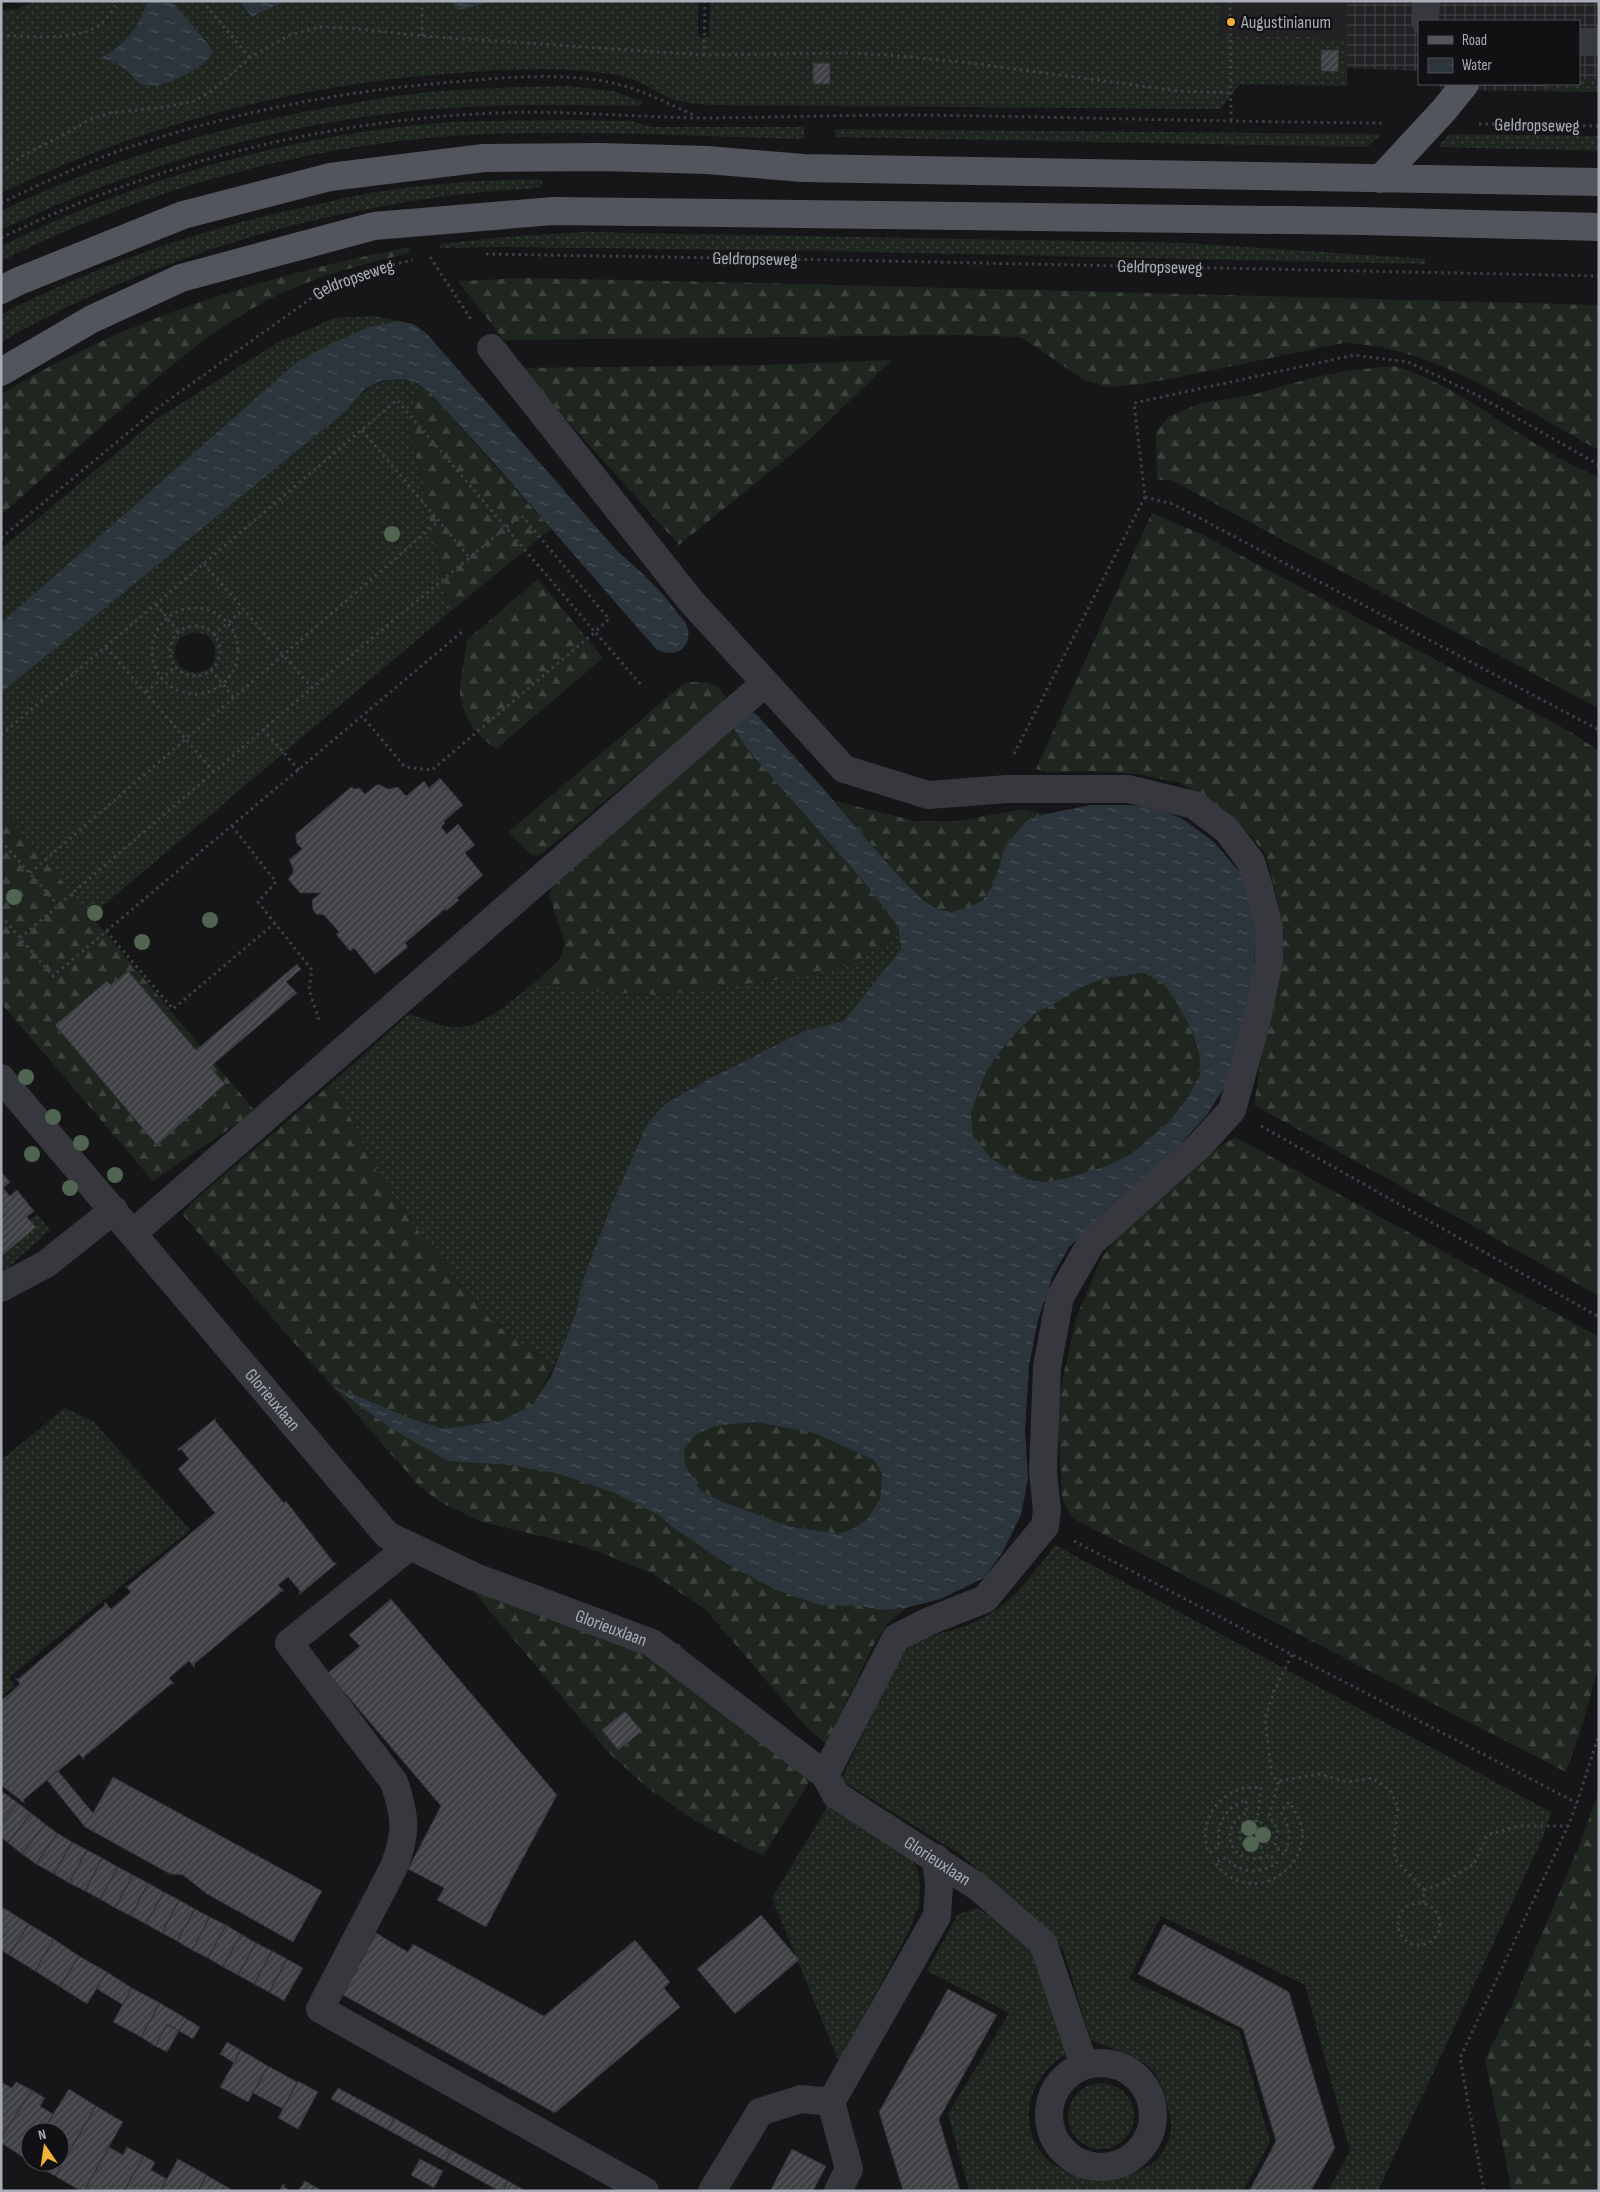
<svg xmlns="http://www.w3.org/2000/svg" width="1600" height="2192" font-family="'Sofia Sans Condensed',sans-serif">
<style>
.built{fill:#222225}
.industrial{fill:url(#industrial-grid)}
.grass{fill:url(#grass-dots);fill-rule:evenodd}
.forest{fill:url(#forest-firs)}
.water{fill:url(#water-ripples);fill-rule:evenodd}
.building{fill:url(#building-hatch);stroke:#303034}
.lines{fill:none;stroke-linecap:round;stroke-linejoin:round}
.path{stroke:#3d3f44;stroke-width:3;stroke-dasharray:2.5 4;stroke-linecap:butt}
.minor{stroke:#37383d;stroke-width:28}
.major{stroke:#53555c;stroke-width:28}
.tree{fill:#506452}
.poi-dot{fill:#f2b134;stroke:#111113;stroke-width:2}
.labels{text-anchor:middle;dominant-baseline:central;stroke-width:4.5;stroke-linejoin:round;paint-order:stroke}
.poi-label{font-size:18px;fill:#a8adb8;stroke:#111113;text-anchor:start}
.street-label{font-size:18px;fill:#a8adb8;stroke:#111113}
</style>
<defs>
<pattern id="industrial-grid" width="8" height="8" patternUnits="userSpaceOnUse" patternTransform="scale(1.25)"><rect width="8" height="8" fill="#222225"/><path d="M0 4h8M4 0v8" fill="none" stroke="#3f3f43"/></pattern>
<pattern id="grass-dots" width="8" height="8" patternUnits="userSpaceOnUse" patternTransform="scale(1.25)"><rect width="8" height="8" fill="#1e261f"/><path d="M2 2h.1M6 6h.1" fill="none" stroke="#3c433d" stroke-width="1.8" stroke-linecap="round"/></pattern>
<pattern id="forest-firs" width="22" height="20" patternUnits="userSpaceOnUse" patternTransform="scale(1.25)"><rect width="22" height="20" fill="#1e261f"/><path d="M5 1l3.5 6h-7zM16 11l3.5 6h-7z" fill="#3c433d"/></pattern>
<pattern id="water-ripples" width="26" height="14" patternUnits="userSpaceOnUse" patternTransform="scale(1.25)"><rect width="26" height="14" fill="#2c353c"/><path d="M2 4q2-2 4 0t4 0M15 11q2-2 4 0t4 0" fill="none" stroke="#485056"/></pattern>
<pattern id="building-hatch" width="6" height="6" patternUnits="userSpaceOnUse" patternTransform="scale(1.25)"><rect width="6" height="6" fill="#404145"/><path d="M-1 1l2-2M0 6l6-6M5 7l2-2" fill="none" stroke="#595a5e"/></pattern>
</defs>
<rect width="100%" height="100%" fill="#161618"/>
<path class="built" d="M1089,1H1347V42L1145,44Z"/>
<path class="industrial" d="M1347,1H1599V92L1440,90L1439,84H1579V21H1419V71L1347,68Z"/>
<path class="grass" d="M34,1H147C140,28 123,45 100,59C122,61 122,66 136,79C156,99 196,68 212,55L210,46L172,1H239L253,17L286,1H451L461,10L494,1H698V37H709L710,1H1220V37H1310L1347,42V86L1240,84L1220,109L710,105C698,104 684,103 673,99C661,95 650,87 639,82C625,76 610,73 595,72C550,67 504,70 459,73C301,83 144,124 1,193V10L18,9Z
M1579,79H1599V92L1545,91V84H1579Z
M566,86L614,91L642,102L640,106C576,105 512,104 447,108C294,118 140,164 1,230V211C107,160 217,127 332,107C368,100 405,94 441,91C483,88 524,87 566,86Z
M570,120L631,121L652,127H804V139C693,136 581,129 469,135C308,144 145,189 1,261V246C141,177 296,133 452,122C491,120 531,121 570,120Z
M835,129L1382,134L1367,147L835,137Z
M1450,134L1599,136V151L1440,147L1439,145Z
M537,179L543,181L541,187C523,190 504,190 485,192C447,195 410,201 373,208C246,231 113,278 1,342V314C105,262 205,227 319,204C350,197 381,190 412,187C453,182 495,180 537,179Z
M584,232L1188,243L1425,259V264L825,251L507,247L440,248L439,244L504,237Z
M374,316L399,321L368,327L332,343L298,361L1,623V549L158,418L277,343L334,318Z
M404,379L416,382L419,385L408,422L450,612L91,916L1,809V693L347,410C368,386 372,382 404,379ZM194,632L207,635C213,641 216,647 215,656C212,687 156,671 181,637Z
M898,933L901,949L844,1021L807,1030L665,1104L612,1204L582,1282L577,1309L554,1366L493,1323L426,1242L376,1170L333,1082L409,1014C422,1018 436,1025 450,1027C481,1031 512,1000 534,983L588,991L660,995L732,986L803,976L851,964L886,943Z
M37,1214L50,1230L1,1274V1245Z
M65,1408L94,1422L190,1530L9,1677L15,1686L1,1697V1460Z
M1055,1545L1551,1812L1543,1837L1378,2191H1328L1350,2151L1305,1985L1161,1916L1129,1979L1239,2031L1270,2142L1243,2191H969L948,2114L1009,2013L927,1971L958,1914L977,1908L1006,1925L1034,1954L1068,2053C1044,2066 1028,2090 1029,2118C1032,2183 1115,2192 1157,2160C1163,2152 1170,2141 1171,2130C1172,2123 1169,2114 1168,2108C1164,2093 1161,2077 1149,2067C1132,2053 1110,2049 1091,2040L1063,1950L1051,1934L1028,1911L958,1853L841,1780L900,1656C924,1632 937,1636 965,1626C1005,1613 1031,1577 1055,1545Z
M829,1804L906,1852L917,1868L920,1885L919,1905L910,1929L839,2062L772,1898Z
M1068 2116a33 33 0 1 1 66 0a33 33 0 1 1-66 0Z"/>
<path class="forest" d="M409,247L410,253C363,264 309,278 266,301C214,328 170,366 126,405C84,441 43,478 1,515V394C126,318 267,275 409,247Z
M527,278L766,283L1599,305V450C1518,408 1437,346 1343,343L1144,384L1108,387L1084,380L1021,337L959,335L504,340L458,281Z
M892,360L808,441L679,545L520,368L764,365Z
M1394,366C1470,388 1526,449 1599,477V706H1594L1171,480H1157L1156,432L1168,417L1199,404L1255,394L1316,377L1353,370Z
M419,385L431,394L551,529L450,612L408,422Z
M1152,513L1199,533L1569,731L1599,751V1296L1254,1105L1269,1009L1284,936L1278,902L1266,855L1242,825L1215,803L1180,783L1136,774L1094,771L1047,772L1036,769Z
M538,579L603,658L496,749C477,735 461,716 460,691C460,678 466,654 467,640Z
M690,682H705L719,687L726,697L717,708L540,855L533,856L508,832L682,685Z
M734,729L748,750L870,889L898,927V933L886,943L851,964L803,976L732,986L660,995L588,991L534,983L560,959L565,943L549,896L553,884Z
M835,801L915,821H957L1023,809L1046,814L1027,820L1005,847L993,885L981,901L966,908L951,912L937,909L924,901L894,871Z
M1,809L255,1111L153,1181L1,1003Z
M1143,973L1163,983L1175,1000L1192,1030L1199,1053L1200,1075L1188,1097L1170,1121L1131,1154L1109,1165L1068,1178L1045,1182L1025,1179L991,1158L973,1135L971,1112L986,1072L1007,1042L1038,1011L1051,1006L1081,987L1107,978Z
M333,1082L376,1170L426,1242L493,1323L554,1366L532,1405L503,1420L444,1429L409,1418L334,1387L392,1429L448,1461L509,1465L560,1474L615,1493L660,1516L668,1525L860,1606L881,1610L906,1608L887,1624L874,1644L826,1744L806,1727L706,1610L651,1573L587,1547L482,1522L440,1502L419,1486L182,1214L191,1203Z
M1235,1137L1599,1337V1665L1583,1723L1566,1772L1072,1518L1062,1499L1058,1418L1061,1387L1076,1318L1102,1257L1130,1221L1181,1182L1207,1155Z
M756,1422L814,1433L874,1460L882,1472L880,1499L868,1518L857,1527L838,1534L788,1526L721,1501L701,1491L685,1465L684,1451L695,1435L715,1426Z
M441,1553L476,1570L605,1610L650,1629L680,1645L811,1779L763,1856L697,1822L649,1789L608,1752Z
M1599,1792V2191H1512L1485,2059L1511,2007L1577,1851Z"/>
<path class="water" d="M147,1H172L210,46L212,52C210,61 200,66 193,70C178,79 150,95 135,79C124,67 116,60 99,59C123,46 140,28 147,1Z
M239,1H286L252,17Z
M451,1H494L461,10L456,9Z
M399,321L413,324L426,333L618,552C641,571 661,590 678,614C681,617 686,622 687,626C690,633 688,644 683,648C676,655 665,653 657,650L493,462L431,394L416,382L404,379L381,381L365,389L347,410L1,693V623L298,361L332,343L368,327Z
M750,711L756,714L822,787L894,871L924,901L937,909L951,912L966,908L982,901L993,885L1005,847L1027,820L1046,814L1091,805H1130L1157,809L1181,818L1213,841L1243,876L1252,904L1255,933L1254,980L1228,1081L1207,1115L1169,1156L1069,1247L1052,1277L1038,1320L1029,1366L1025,1430L1028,1478L1021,1515L1002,1553L984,1578L940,1599L906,1608L881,1610L860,1606L820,1605L776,1590L721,1560L668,1524L660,1516L614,1493L560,1474L509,1465L448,1461L392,1429L331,1385L409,1418L444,1429L503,1420L532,1405L551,1376L577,1309L582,1282L612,1204L648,1123L665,1104L709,1079L807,1030L844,1021L901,949L898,927L870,889L748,750L734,729L738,719ZM1143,973L1163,983L1175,1000L1192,1030L1199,1053L1200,1075L1188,1097L1170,1121L1131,1154L1109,1165L1068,1178L1045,1182L1025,1179L991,1158L973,1135L971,1112L986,1072L1007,1042L1038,1011L1051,1006L1081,987L1107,978ZM756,1422L814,1433L874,1460L882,1473L880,1499L868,1518L857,1527L838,1534L788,1526L721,1501L701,1491L685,1465L684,1451L695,1435L715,1426Z"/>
<path class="building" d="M1321,50H1339L1338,72L1321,71Z
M813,63H830V84H813Z
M440,778L463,805L444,821L445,823L441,827L447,834L458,824L475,845L465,853L483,875L457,898L459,900L446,911L445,909L405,943L408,947L375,974L354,948L350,951L336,934L339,932L324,915L316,914L313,910L312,900L321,893H300L288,879L293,873V868L289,860L302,849L296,842V834L351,787L355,789L360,788L365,794L378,784L388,789L398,787L406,796L424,781L429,788Z
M297,964L301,969L286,982L297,993L210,1067L225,1084L157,1145L55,1025L107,981L111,985L128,971L196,1050Z
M1,1172L10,1182L3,1188L10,1196L17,1190L34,1211L27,1217L36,1227L3,1255L1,1253Z
M216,1418L215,1421L284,1503L286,1501L334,1563H337L299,1595L300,1591L288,1577L278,1585L284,1591H282L194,1664L195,1666L194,1667L189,1661L169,1678L174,1684H171L84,1757V1760L79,1754L23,1800L25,1802L24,1803L1,1785V1701L20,1684L15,1678L18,1679L105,1605L104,1603L105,1602L111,1609L131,1592L125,1586H128L215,1513L178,1469L189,1459L181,1449L179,1451L178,1449Z
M391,1599L557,1795L486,1927L437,1900L444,1888L408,1869L441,1806L328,1673L360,1646L349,1635Z
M625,1711L642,1731L618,1750L602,1730Z
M58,1771L93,1813L113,1777L322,1891L293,1942L207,1894L183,1875L170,1874L85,1827L47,1780Z
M3,1792L18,1803L1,1823V1795Z
M18,1803L31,1813L8,1843L1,1837V1823Z
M31,1813L45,1824L22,1854L8,1843Z
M45,1824L57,1833L36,1864L22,1854Z
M57,1833L72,1842L54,1874L36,1864Z
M72,1842L87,1850L69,1883L54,1874Z
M87,1850L102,1858L85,1891L69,1883Z
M102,1858L118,1867L100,1899L85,1891Z
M118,1867L133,1875L115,1908L100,1899Z
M133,1875L148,1883L131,1916L115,1908Z
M148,1883L164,1892L146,1924L131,1916Z
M164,1892L179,1900L162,1933L146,1924Z
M179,1900L195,1909L177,1941L162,1933Z
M4,1908L29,1924L9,1955L1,1950V1913Z
M195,1909L210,1917L192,1950L177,1941Z
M761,1915L799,1960L735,2014L697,1969Z
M210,1917L226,1925L208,1958L192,1950Z
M29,1924L54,1939L35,1971L9,1955Z
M1164,1924L1289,1992L1335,2148L1311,2191H1249L1276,2141L1243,2029L1138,1974Z
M226,1925L241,1934L223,1967L208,1958Z
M376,1933L408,1952L413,1944L544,2016L635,1940L670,1982L664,1988L680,2007L555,2113L343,1995Z
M241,1934L256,1943L238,1975L223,1967Z
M54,1939L79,1956L60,1987L35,1971Z
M256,1943L272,1951L254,1984L238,1975Z
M272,1951L287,1959L269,1992L254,1984Z
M79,1956L107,1972L87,2004L60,1987Z
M287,1959L303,1968L284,2001L269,1992Z
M107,1972L132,1988L123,2005L97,1989Z
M132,1988L160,2003L141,2037L113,2022Z
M948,1989L997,2015L939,2119L960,2191H903L879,2112Z
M160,2003L187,2019L179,2031L167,2024L155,2046L141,2037Z
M187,2019L200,2027L193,2039L179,2031Z
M167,2024L179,2031L167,2052L155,2046Z
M227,2042L241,2050L234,2063L220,2054Z
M241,2050L268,2066L248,2102L220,2087Z
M268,2066L297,2082L283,2109L253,2093Z
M298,2081L318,2092L298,2129L278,2118Z
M1,2082L12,2088L16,2082L32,2090L1,2138Z
M338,2088L394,2118L388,2130L331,2099Z
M69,2089L96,2106L55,2176L31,2162H60V2132H42Z
M32,2090L45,2098L40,2106L53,2114L42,2132H30V2153L26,2159L1,2143V2138Z
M96,2106L123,2122L84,2191H81L55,2176Z
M394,2118L451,2150L445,2161L388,2130Z
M109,2147L123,2155L127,2147L144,2156L124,2191H84Z
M792,2149L826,2166L813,2191H770Z
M451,2150L508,2181L503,2191H499L445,2161Z
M144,2156L155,2162L151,2170L167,2179L160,2191H124Z
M178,2159L207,2175L198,2191H160Z
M420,2159L443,2171L434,2188L411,2175Z
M206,2175L234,2191H198Z
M305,2181L323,2191H298Z
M508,2181L526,2191H503Z
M283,2184L285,2185L284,2187L292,2191H279Z"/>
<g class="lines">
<g class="path">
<path d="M202,1L250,58"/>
<path d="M422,1V36"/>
<path d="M1230,1L1231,122"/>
<path d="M1,35C29,36 83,43 104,21C110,15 114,8 117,1"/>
<path d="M704,55L705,1"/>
<path id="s1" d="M1479,124L1599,126"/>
<path d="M1,172L22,156L61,136L89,120L110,113L165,107L194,101L210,92L250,58L270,46L290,35L320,27L350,28L422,36L704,55L847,53L888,55L963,62L1179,91L1231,93"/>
<path d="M1,203C45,182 90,160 136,145C242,110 354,89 465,81C510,77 564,73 608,82C639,88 667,103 696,116"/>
<path d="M1,238C155,163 325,120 496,113C569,110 642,118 714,118C782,117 850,115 918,115C1073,117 1228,122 1383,123"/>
<path id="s2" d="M486,254L837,260L1599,276"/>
<path d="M430,257L472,321"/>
<path d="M362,430L470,558"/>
<path d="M1145,497L1173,504L1599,730"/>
<path id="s3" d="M1,538L159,407L327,287L384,267L413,260"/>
<path d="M204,564L312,688"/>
<path d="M156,604L179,633"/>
<circle cx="195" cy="651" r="43"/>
<circle cx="195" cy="651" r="25"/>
<path d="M214,635L244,609"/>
<path d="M106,647L214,772"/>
<path d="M211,670L234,698"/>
<path d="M146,692L175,667"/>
<path d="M263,729L299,770"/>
<path d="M1,735L397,400L595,632L432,770L405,767L362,716"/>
<path d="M1014,754L1145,497L1134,403L1354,355L1408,362L1477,395L1599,465"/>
<path d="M232,826L276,882L258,902L312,970L309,989L320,1024"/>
<path d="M1,841L58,905"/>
<path d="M30,873L439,521"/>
<path d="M1,916L53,976L463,631"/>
<path d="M106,931L173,1009L275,923"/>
<path d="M20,938L312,688L521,515L609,619L595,632L643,687"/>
<path d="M1261,1126L1599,1317"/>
<path d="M1074,1541L1577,1803"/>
<path d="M1292,1655L1274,1691L1265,1719L1272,1777L1280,1781L1319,1774L1348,1782L1372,1778L1390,1790L1398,1807L1394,1839L1395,1859L1424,1890"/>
<circle cx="1254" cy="1835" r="14"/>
<path d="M1257,1822L1261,1787C1256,1788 1250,1787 1245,1788C1216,1794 1197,1825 1209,1853L1219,1846C1216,1823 1225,1808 1246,1800L1247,1813C1215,1826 1231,1872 1270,1855L1277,1863C1258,1875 1241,1873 1225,1858L1215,1863C1222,1871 1229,1878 1239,1881C1271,1893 1306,1862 1302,1830C1300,1819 1295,1811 1289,1802L1281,1812C1291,1827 1291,1839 1284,1855L1275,1846L1278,1830L1269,1816L1279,1780"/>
<path d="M1423,1903L1424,1890L1443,1883L1474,1864L1487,1835L1519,1826H1568"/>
<circle cx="1419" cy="1924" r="21"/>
<path d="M1484,2191L1460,2058L1568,1826L1577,1803L1599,1734"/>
</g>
<g class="minor">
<path d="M1425,21L1426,1"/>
<path d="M1579,42H1599"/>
<path d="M491,348L690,600L844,769L928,795L1008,789H1128L1194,805L1227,830L1251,862L1260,891L1269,928V961L1256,1023L1232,1110L1200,1145L1091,1243L1060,1297L1047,1367L1043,1471L1047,1510L1045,1526L985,1599L927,1622L896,1638L825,1775"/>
<path id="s4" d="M1,1078L387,1535L475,1577L652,1643L825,1775L836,1795L978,1887L1043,1943L1084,2065"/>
<path d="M133,1233L765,683"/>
<path d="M1,1288L46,1264L114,1210"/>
<path d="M410,1546L289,1643L394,1782C406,1818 407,1832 394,1867L320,2009L645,2191"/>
<circle cx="1101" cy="2115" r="52"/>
<path d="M712,2191L760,2112L801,2099L831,2102"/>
<path d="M838,2191L849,2169L831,2102L937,1916L939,1886L936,1858"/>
</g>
<path class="major" d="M1380,179L1444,110L1465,84
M1,290L19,281L183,215L330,177L484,158L600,157L707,160L803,168L1599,182
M1,372L92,319L181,278L374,226L553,211L1361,221L1599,227"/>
</g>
<g class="tree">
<circle cx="392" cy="534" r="8"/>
<circle cx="14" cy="897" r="8"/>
<circle cx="95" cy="913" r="8"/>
<circle cx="210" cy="920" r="8"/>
<circle cx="142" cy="942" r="8"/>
<circle cx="26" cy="1077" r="8"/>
<circle cx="53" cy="1117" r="8"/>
<circle cx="81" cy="1143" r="8"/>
<circle cx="32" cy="1154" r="8"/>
<circle cx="115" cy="1175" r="8"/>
<circle cx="70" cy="1188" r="8"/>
<circle cx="1249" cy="1828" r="8"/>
<circle cx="1263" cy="1835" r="8"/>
<circle cx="1251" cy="1844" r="8"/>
</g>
<circle class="poi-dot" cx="1231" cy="22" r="5"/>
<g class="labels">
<g class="poi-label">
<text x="1241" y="22">Augustinianum</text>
</g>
<g class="street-label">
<text stroke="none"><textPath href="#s1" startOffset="58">Geldropseweg</textPath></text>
<text stroke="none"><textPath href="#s2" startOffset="269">Geldropseweg</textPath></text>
<text stroke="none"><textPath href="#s2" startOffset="674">Geldropseweg</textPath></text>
<text stroke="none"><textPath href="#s3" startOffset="439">Geldropseweg</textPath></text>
<text stroke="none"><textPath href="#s4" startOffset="421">Glorieuxlaan</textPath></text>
<text stroke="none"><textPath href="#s4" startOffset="841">Glorieuxlaan</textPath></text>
<text stroke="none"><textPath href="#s4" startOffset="1246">Glorieuxlaan</textPath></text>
</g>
</g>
<rect width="1600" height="2192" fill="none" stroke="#a8adb8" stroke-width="5"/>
<rect x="1418" y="20" width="162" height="65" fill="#111113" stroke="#4d4f55"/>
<rect x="1428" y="36" width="25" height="8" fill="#53555c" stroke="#4d4f55"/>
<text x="1462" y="45" font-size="15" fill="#a8adb8">Road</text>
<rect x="1428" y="58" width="25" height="15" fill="url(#water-ripples)" stroke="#4d4f55"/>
<text x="1462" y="70" font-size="15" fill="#a8adb8">Water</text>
<g transform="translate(45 2147) rotate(347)"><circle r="24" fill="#111113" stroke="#4d4f55"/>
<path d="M0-4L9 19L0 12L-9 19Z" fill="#f2b134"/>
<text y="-8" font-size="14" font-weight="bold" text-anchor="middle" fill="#a8adb8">N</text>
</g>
</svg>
